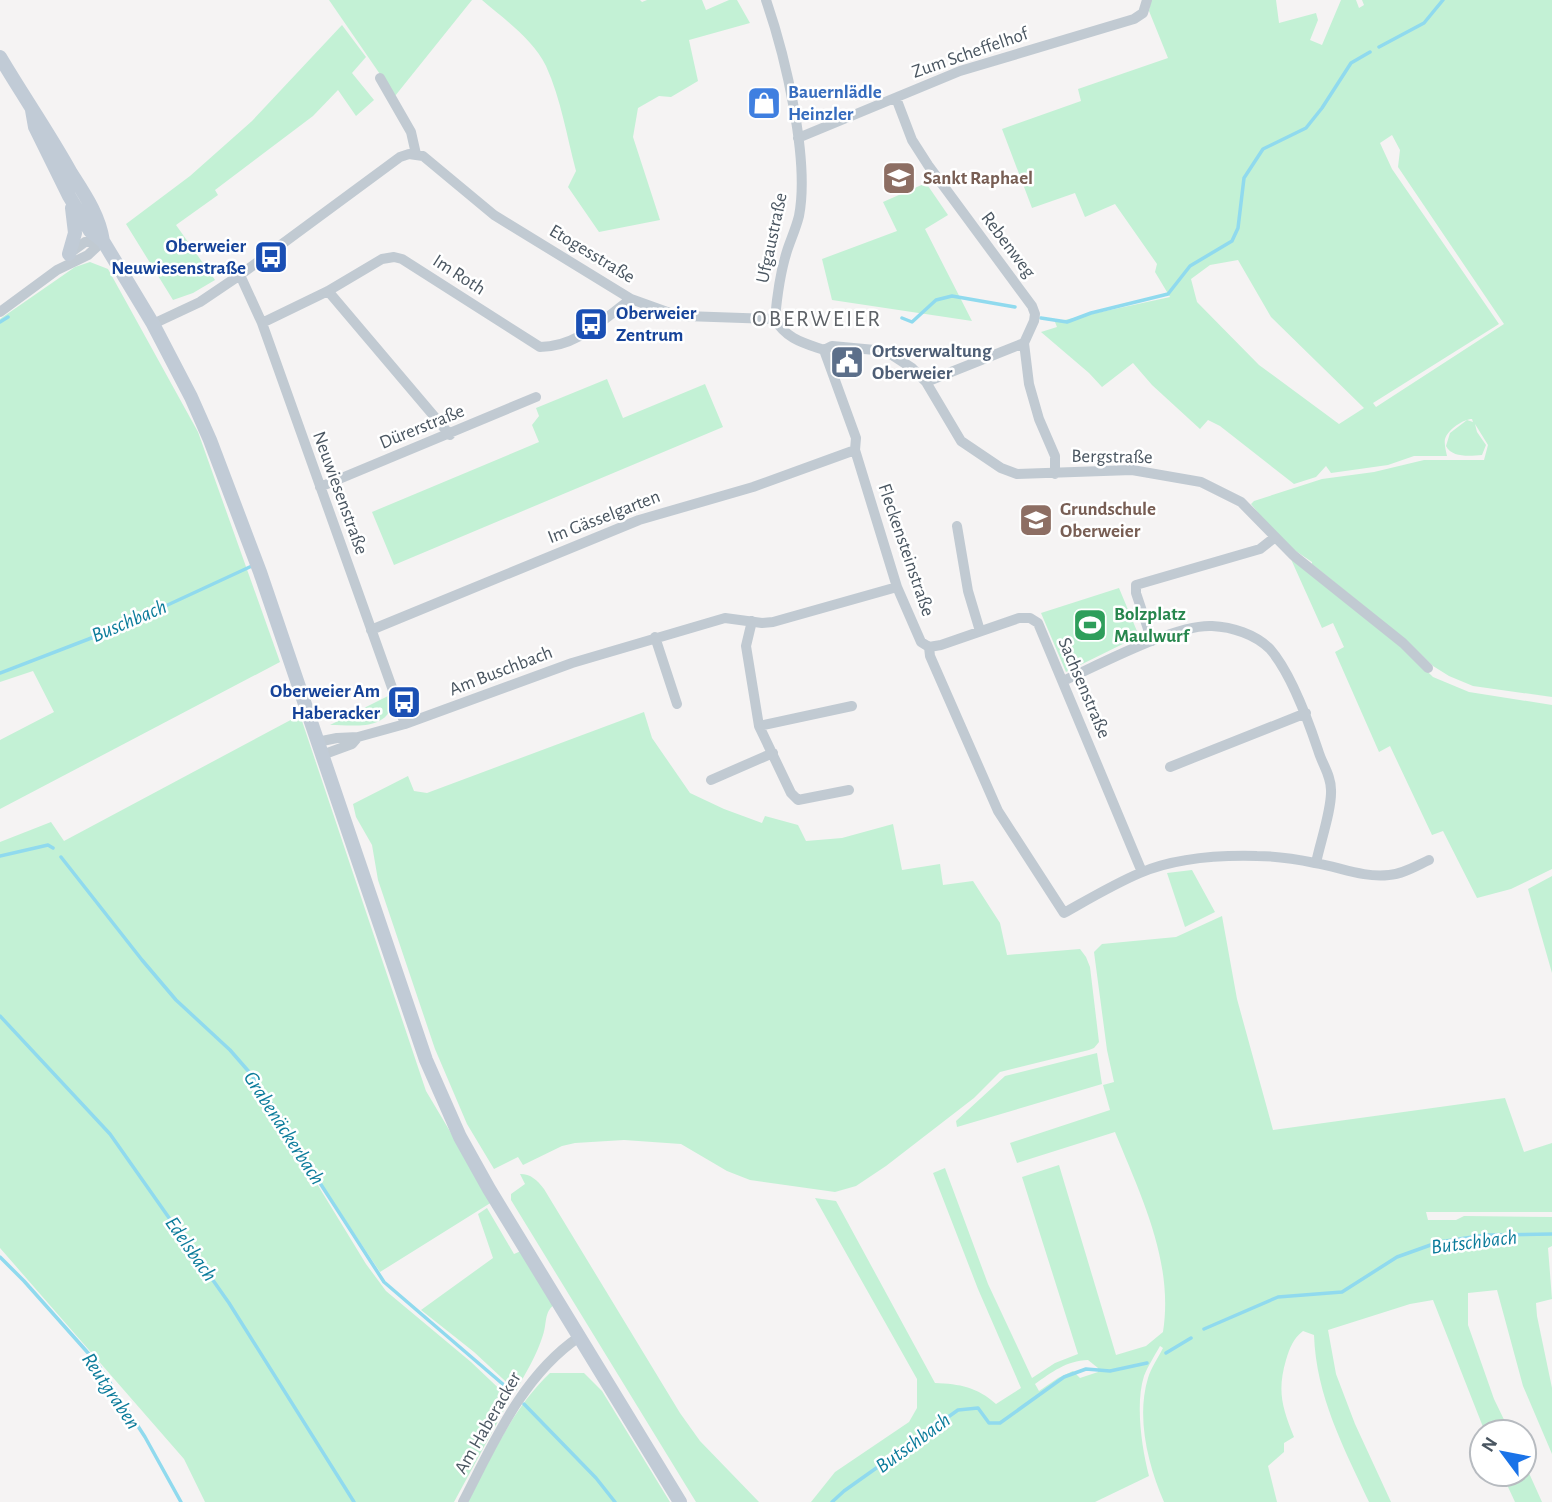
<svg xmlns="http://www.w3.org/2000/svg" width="1552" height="1502" font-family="'Alegreya Sans',sans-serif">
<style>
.green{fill:#c3f1d5;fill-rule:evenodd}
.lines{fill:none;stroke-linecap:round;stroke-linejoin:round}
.stream{stroke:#90daee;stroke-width:3.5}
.minor{stroke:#c1cad2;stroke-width:10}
.secondary{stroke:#c1cbd6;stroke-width:14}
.labels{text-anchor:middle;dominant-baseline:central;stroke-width:5;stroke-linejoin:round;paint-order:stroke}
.street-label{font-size:19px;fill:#4a5661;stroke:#fff}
.shop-label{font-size:19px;font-weight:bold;fill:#366cbe;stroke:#fff;text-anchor:start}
.education-label{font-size:19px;font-weight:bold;fill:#785e54;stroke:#fff;text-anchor:start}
.transit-label{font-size:19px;font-weight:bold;fill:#164399;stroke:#fff;text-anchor:end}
.service-label{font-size:19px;font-weight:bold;fill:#4e5e75;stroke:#fff;text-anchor:start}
.leisure-label{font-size:19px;font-weight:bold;fill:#27864d;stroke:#fff;text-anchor:start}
.water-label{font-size:21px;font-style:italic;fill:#0c7c9b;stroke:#fff}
.quarter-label{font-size:23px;letter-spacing:2px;fill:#5f6368;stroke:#fff}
</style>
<rect width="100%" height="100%" fill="#f5f3f3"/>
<path class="green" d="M329,0H472L395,96Z
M482,0H640L642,2L647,0H702L706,10L729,0H737L750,23L689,40L698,81L671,97L659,96L638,108L633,137L660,220L599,232L568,187L576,171C567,137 561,99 546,66C533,39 504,19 482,0Z
M1151,0H1276L1279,23L1316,13L1318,20L1310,40L1322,45L1341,0H1356L1359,8L1364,5L1362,0H1552V697L1473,686L1449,676L1433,666L1407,641L1312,564V562L1281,541L1251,504L1254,501L1322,479L1374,472L1424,460H1484L1488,445L1475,424L1477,432L1486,445L1482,455C1470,456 1452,458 1446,446L1450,433L1467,420L1473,422L1472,419C1464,419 1448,429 1445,439C1444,444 1446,451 1447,456H1414L1388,465L1331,473L1326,466L1316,477L1294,484L1220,426L1208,420L1200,429L1152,385L1133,363L1102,387L1089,373L1041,332L1057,327L1055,322L1170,297L1155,272L1157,264L1115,204L1085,217L1075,193L1032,208L1002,129L1081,101L1078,89L1168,58L1149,11ZM1392,135L1400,150L1398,167L1504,324L1376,407L1373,403L1499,324L1392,169L1380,143ZM1238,260L1271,317L1364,408L1339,424L1259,365L1197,302L1191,279L1210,265Z
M342,25L366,57L352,73L374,100L356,116L338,90L313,116L215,190L218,195L176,225L215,280L193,293L173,300L126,224L190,176L252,121Z
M926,183L948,215L925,229L972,321L832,300L822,259L897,231L883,202Z
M90,262L108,269L198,432L280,662L0,809V740L54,712L33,671L0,682V319L75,267Z
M607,379L623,418L705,384L723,427L394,565L372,512L539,442L532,425L539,416L536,408Z
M1290,557L1395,640L1433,677L1469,692L1552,705V869L1511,889L1477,898L1443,831L1432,835L1390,746L1379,752L1335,652L1344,647L1333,623L1322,628Z
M1119,588L1139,636L1066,672L1041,613Z
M388,696L392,705C385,731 352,725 330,725Z
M644,712L652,738L690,793L724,809L762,823L765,816L798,825L806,841L842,838L893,824L902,870L940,864L943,885L973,881L1000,923L1007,955L1080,949L1086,957L1090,967L1099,1042L1094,1048L1089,1050L1000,1072L974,1098L886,1166L856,1186L835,1192L750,1180L727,1171L681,1144L624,1140L575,1143L562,1146L523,1165L518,1157L494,1169L467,1124L435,1049L378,880L372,845L356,817L353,804L408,776L414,791L427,793Z
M300,715L426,1091L492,1202L380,1272L270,1107L366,1264L386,1291L471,1362L510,1399L454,1502H205L184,1459L0,1248V842L51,822L64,841Z
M1192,870L1215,912L1185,927L1167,873Z
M1552,876V973L1528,889Z
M1222,916L1237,999L1273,1130L1505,1098L1524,1152L1552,1143V1212H1426L1428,1220H1456L1464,1216L1552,1217V1246L1548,1248L1552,1299L1536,1303L1537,1316L1552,1388V1454L1523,1386L1497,1290L1468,1293V1325L1494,1399L1510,1432H1485L1433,1300L1410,1304L1328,1330L1336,1374L1355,1424L1391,1502H1369C1344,1448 1316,1396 1314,1335L1303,1331C1293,1339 1290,1347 1286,1360C1277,1391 1282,1407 1294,1437L1284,1443V1452L1268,1466L1277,1502H1164C1148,1465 1136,1418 1148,1378C1151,1368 1158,1358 1163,1348L1160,1346C1155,1355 1148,1366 1144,1376C1135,1404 1142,1449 1149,1476L1095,1502H811L835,1472L909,1422L917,1408V1379L815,1198L836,1201L935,1383C960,1384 977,1387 996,1404L1021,1388L978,1289L933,1173L945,1168L988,1284L1032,1378L1055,1363L1078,1354L1022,1177L1059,1165L1116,1355L1146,1346L1163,1332C1174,1262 1141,1196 1115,1132L1017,1163L1010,1143L1110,1110L1103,1085L1114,1082L1107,1050L1094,952L1102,944L1176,937ZM1088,1360L1098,1368V1372L1080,1378L1073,1371L1058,1378L1039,1391L1035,1384C1052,1372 1066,1361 1088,1360Z
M1097,1053L1102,1084L957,1127L956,1121L1005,1076Z
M520,1174C531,1174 537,1180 544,1189L680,1413L700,1441L759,1502H696L511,1200V1194L525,1184Z
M487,1208L514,1254L521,1251L554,1305C544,1312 547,1324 543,1335C537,1355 526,1372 516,1391L474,1352L421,1310L493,1258L478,1214Z
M550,1373H584L602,1391L670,1502H468C491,1457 513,1408 550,1373Z
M1524,1462L1542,1502H1515L1502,1474H1524Z"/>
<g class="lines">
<path class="stream" d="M1379,47L1424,23L1443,0
M902,318L912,322L936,300L952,296L1015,307
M1041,318L1067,322L1091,313L1168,294L1190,266L1232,241L1238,228L1244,178L1263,149L1306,128L1322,108L1351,63L1370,52
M0,322L8,317
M0,673L120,627L254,565
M0,856L48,845L53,848
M61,857L142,960L176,1000L230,1050L250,1073L287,1126L318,1180L384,1282L512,1392
M0,1016L110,1134L229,1303L354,1502
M0,1257L24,1281L97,1363L145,1437L181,1502
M1204,1329L1278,1297L1342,1292L1397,1257L1439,1242L1486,1235L1552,1234
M1166,1353L1191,1338
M524,1404L596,1478L615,1502
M832,1502L844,1491L958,1410L978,1408L989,1423H1000L1064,1377L1086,1369L1110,1371L1147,1363"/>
<path class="minor" d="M766,0C785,55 810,159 799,216C796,228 791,239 787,251C780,273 777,296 775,319
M380,78L411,132L416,154
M896,98L912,140L928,165L1032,306L1035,314L1034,321L1024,343L1029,384L1039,419L1055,456V474
M798,138L960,71L1134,19L1143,13L1147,0
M70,253L85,242L103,241
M240,275L262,323L405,724
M328,291L450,435
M0,312L57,270L88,255L103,241
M775,319C786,339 804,343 824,350L856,438L855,450L897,587L921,642L929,647L930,656L998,811L1064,913C1089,899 1114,884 1140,873C1175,858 1219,855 1257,856C1276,856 1296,859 1315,863C1340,867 1363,878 1389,875C1403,874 1416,866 1429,860
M262,323L328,291L382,259L394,257L402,259L540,347C577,347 602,320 631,299
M153,324L200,302L240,275L400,157L409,154L423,156L494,215L631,299L670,313L685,316L775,319
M824,350L832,346L875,350L892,355L912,368L926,382L961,441L1001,468L1017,474L1132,470L1201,482L1241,502L1293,555L1403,643L1428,668
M926,382L1024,343
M320,487L536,397
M957,526L968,591L980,631
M752,621L746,646L759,726L791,793L798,800L849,790
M371,630L639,520L753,487L855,450
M655,637L677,704
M1152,641L1136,593V585L1260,549L1274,538
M929,647L941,645L1019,618H1030L1038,623L1142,872
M1063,681C1099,665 1175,624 1212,626C1232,627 1255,634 1270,649C1291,673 1308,720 1318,750C1322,764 1331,775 1331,790C1332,809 1320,843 1316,863
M759,726L852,706
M317,742L337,738L358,737L405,724L572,663L725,618L762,623L773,622L897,587
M322,755L352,744L358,737
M1170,767L1306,713
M711,780L773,753
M463,1502C494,1442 522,1376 579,1337"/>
<path class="secondary" d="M0,57C23,96 49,133 71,173C85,195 99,215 103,241
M32,110L35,127L69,196L90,231L103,241L153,324L191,397L210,440L260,572L426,1060L460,1137L489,1189L680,1502
M69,254L75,233L72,208"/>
</g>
<defs>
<g id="shop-square" transform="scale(1.75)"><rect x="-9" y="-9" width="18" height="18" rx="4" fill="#3f7fe0" stroke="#fff"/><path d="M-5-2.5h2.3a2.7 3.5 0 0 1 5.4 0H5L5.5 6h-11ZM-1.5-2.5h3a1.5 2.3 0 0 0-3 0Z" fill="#fff"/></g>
<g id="school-square" transform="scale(1.75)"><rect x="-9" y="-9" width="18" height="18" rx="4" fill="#8d6e63" stroke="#fff"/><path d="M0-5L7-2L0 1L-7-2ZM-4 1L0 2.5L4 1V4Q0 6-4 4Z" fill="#fff"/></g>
<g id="bus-square" transform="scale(1.75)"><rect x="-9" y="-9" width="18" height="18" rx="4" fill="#1a4fb4" stroke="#fff"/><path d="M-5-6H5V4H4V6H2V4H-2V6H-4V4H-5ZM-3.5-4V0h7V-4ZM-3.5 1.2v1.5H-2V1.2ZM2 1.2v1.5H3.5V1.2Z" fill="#fff"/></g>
<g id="civic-square" transform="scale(1.75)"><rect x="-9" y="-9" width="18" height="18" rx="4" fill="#5c6f8a" stroke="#fff"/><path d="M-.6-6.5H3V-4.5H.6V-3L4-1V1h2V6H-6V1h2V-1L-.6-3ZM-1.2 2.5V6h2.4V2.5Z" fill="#fff"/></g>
<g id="stadium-square" transform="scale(1.75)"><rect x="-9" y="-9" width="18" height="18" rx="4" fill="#2e9e5b" stroke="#fff"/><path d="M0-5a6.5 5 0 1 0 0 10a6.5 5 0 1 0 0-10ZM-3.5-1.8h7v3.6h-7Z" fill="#fff"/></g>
</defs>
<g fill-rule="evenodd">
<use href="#shop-square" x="764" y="103"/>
<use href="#school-square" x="899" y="178"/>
<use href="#bus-square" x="271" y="257"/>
<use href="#bus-square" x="591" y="324"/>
<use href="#civic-square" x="847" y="362"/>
<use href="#school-square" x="1036" y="520"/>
<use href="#stadium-square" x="1090" y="625"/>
<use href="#bus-square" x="404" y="702"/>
</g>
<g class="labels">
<g class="street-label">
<text transform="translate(970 53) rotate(-19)">Zum Scheffelhof</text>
<text transform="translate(772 238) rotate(-78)">Ufgaustraße</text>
<text transform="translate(1008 245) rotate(53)">Rebenweg</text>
<text transform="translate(592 254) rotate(31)">Etogesstraße</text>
<text transform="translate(459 275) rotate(33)">Im Roth</text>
<text transform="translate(422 427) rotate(-22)">Dürerstraße</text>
<text transform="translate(1112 457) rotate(1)">Bergstraße</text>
<text transform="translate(340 493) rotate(70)">Neuwiesenstraße</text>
<text transform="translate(604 517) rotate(-21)">Im Gässelgarten</text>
<text transform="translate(906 550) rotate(71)">Fleckensteinstraße</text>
<text transform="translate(501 671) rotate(-21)">Am Buschbach</text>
<text transform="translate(1084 688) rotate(67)">Sachsenstraße</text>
<text transform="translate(488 1423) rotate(-60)">Am Haberacker</text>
</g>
<g class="shop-label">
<text x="788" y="92">Bauernlädle<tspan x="788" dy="22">Heinzler</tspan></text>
</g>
<g class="education-label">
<text x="923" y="178">Sankt Raphael</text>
<text x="1060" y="509">Grundschule<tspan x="1060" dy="22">Oberweier</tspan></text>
</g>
<g class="transit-label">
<text x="246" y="246">Oberweier<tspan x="246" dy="22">Neuwiesenstraße</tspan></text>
<text x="616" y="313" text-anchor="start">Oberweier<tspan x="616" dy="22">Zentrum</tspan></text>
<text x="380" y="691">Oberweier Am<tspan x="380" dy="22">Haberacker</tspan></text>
</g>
<g class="service-label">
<text x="872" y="351">Ortsverwaltung<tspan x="872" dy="22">Oberweier</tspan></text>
</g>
<g class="leisure-label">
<text x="1114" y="614">Bolzplatz<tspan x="1114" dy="22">Maulwurf</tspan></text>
</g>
<g class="water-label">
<text transform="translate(129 621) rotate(-23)">Buschbach</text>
<text transform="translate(284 1128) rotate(57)">Grabenäckerbach</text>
<text transform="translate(1474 1242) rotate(-7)">Butschbach</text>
<text transform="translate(191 1249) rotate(55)">Edelsbach</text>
<text transform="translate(111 1391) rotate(56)">Reutgraben</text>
<text transform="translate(913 1443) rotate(-36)">Butschbach</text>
</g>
<g class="quarter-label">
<text x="817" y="319">OBERWEIER</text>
</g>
</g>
<g transform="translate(1503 1453) rotate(302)"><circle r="33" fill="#ffffff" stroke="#b7bbc0" stroke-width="2"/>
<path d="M0-5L12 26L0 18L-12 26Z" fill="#1a73e8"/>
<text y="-10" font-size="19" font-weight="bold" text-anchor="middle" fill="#4a5661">N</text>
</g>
</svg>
